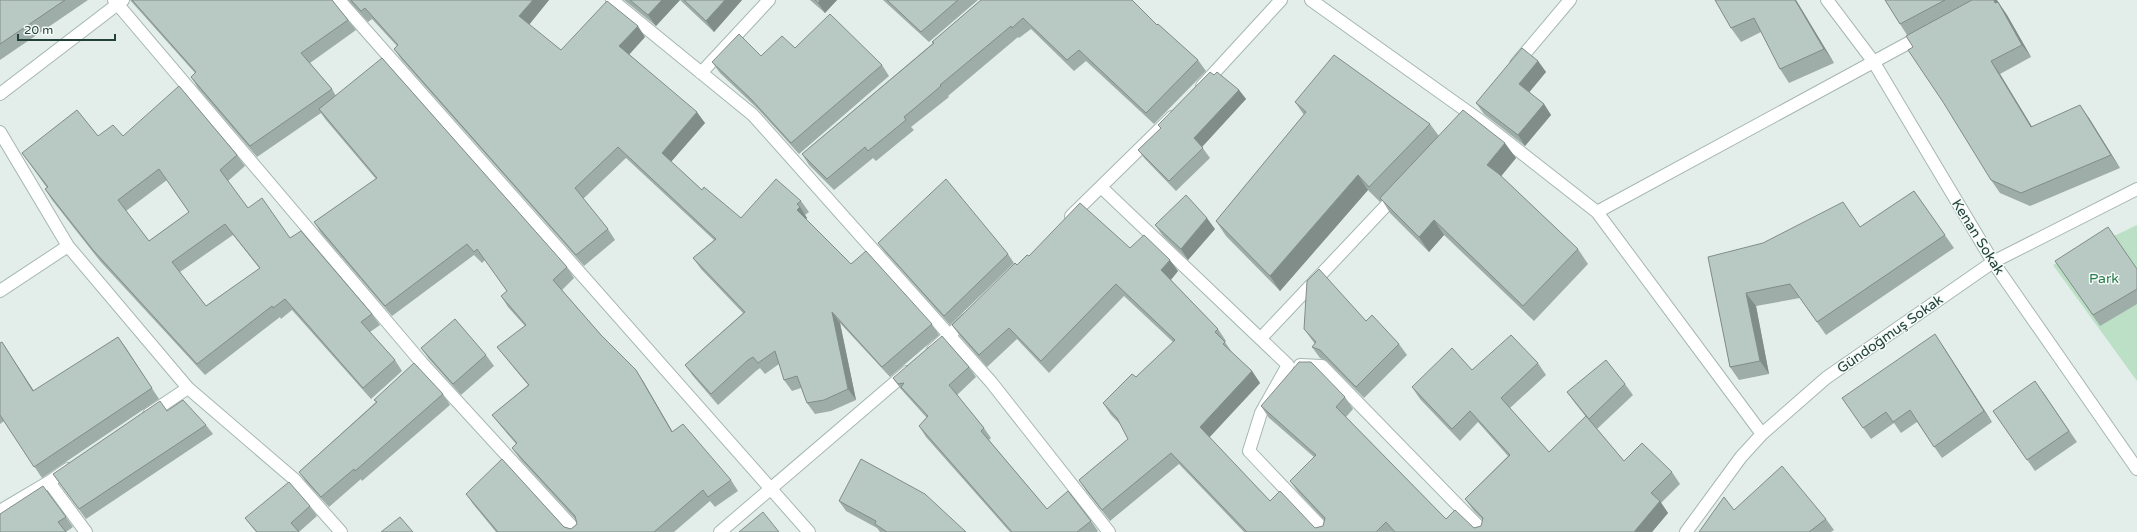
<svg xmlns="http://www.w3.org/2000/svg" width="2137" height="532" font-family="'Varela Round',sans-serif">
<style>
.green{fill:#bbe0c6}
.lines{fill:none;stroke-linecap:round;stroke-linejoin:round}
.minor-casing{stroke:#a5b7b2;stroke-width:14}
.minor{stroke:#fff;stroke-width:12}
.wall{fill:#9eada8;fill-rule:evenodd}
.shaded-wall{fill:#818d88}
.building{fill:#b8c9c3;stroke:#818d88;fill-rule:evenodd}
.labels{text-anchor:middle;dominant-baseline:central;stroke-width:3;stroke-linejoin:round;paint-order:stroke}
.street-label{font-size:14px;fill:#21413a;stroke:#f4faf7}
.park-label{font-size:14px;fill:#287b4b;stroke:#f4faf7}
</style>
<rect width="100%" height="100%" fill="#e3eeea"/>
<path class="green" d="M2137,225V381L2053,265Z"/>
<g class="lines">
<g class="minor-casing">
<path id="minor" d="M114,0L422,363L577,532
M339,0L809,532
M612,0L753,115L991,382L1109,532
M1311,0L1482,122L1597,212L1762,434
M1827,0L1873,61L1993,262L2137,469
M1516,64L1570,0
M701,73L769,0
M1202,86L1281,0
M0,94L123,0
M0,132L68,246L188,388L294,479L341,532
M1101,187L1288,365L1261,413L1249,451L1326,532
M1597,212L1923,35
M1071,216L1172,117
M0,291L68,246
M1261,338L1396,195
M933,350L967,319
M1300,365L1322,366L1484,532
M149,414L188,388
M49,482L68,469
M0,511L49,482L86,532
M720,532L907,372
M1686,532L1741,457L1762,434L1826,378L1993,262L2137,189"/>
</g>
<use href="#minor" class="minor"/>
</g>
<path class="wall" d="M0,0H88L0,60Z
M130,0H332L356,30L310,63L332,89L336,96L567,267L574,278L562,290L601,335L643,381L672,431L731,480L738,491L715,507L710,501L674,532H496L473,504L466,494L571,529L577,524L576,520L520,459L512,448L516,444L500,425L492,415L528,385L505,357L497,347L525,326L508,307L501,296L507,291L485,260L482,263L474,255L392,316L321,233L314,222L376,179L326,120L321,113L257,157L198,88L191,77L195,73Z
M348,0H549L529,25L561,50L645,37L629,54L705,123L671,162L702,190L741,218L801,201L809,212L805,215L807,218L806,219L851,264L932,324L939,335L890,377L840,323L856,400L831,411L815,414L807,403L801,388L792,391L784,380L779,364L765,374L760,368L756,371L718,405L693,376L685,365L743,313L701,269L693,258L714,240L626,158L583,199L608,229L615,240L584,266L401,59L394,49L397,46L372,19L368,22Z
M624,0H742L714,32L680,0L656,26Z
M810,0H837L825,13Z
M883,0H978L929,42Z
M981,0L1157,25L1198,60L1206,71L1154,124L1086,61L1074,71L1031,29L1019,38L1018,37L948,96L949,97L911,127L914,130L876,161L873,158L834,190L809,165L802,154L933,43L932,42Z
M1715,0H1796L1834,63L1789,83L1780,69L1761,32L1741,42L1731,28Z
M1885,0H1997L2007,15L2031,57L2000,74L2032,127L2089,118L2120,168L2030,206L2000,193L1991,180L1913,47L1907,35L1900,24Z
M795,48L882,65L889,76L799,154L759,110L720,73L712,62L761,56Z
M1538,61L1546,72L1529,92L1544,104L1551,115L1525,146L1484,114L1476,103Z
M1214,75L1239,90L1246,99L1202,147L1210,158L1176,191L1145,159L1138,150L1161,129L1158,125Z
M1295,102L1430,124L1439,136L1516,158L1501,176L1578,249L1588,264L1534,321L1444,235L1429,252L1390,213L1382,200L1380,202L1368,190L1280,291L1226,236L1216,221L1304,115Z
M123,136L237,155L245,166L228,181L248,208L290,238L372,314L380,325L370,332L395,360L402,371L371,399L292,310L281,319L280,317L205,375L100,261L52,200L45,189L47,188L22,153ZM167,180L189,212L149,241L126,211ZM233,235L260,269L206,306L180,272Z
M1914,191L1954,248L1826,335L1800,298L1756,306L1769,374L1739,380L1730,367L1708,257L1860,227Z
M1155,225L1215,229L1188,260L1163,236Z
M878,243L1008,254L1014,263L950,325L884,251Z
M1130,248L1178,271L1171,280L1218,329L1226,341L1225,342L1233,354L1252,371L1260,383L1209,437L1270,501L1315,528L1323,526L1324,520L1298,492L1290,481L1314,457L1269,418L1261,406L1345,397L1353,409L1346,417L1446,519L1474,528L1481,526L1483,520L1474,511L1465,499L1508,456L1478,422L1460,441L1420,399L1412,387L1472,370L1538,363L1546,375L1510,408L1549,452L1586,417L1575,403L1567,392L1625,384L1633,395L1597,429L1624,461L1672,472L1680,484L1661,503L1668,513L1652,532H1244L1179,464L1110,521L1087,492L1079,480L1128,439L1120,424L1111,415L1103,403L1136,377L1173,342L1124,296L1049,373L1017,339L987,367L960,336L952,325L1017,265L1029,256Z
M2055,261L2137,269V304L2100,326Z
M1366,321L1399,344L1407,355L1364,398L1327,361L1320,358L1312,347L1315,344L1312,340L1304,329Z
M118,337L159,399L42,478L4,421L0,424V343L2,342L34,391Z
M1943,346L1992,422L1942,458L1917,422L1901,433L1894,423L1871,439L1842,398Z
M421,348L486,355L494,366L461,395L429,359Z
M969,367L976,377L957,395L984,428L991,438L989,440L1047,509L1091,521L1098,531L1097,532H1010L926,437L919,426L927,418L900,388L893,378Z
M2043,392L2077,442L2035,471L1993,411Z
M443,394L450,405L362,481L361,479L329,507L306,482L299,472L376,402L374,400Z
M167,411L206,425L213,434L86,519L53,474Z
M839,501L966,532H880L877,528L846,511Z
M310,506L317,516L299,532H256L245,518Z
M1734,510L1826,519L1834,530L1831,532H1699Z
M66,517L73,527L66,532H0Z"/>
<path class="shaded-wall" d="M533,0H549L527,27L519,16Z
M662,0H680L656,26L648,15Z
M725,0H742L714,32L706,21Z
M820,0H837L825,13L818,3Z
M1795,0H1796L1834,63L1824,49Z
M1994,0H1997L2004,16L1995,3Z
M1998,2L2007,15L2031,57L2022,45Z
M638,26L645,37L627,57L619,46Z
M1538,61L1546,72L1527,95L1519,84Z
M1991,61L2000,74L2040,140L2031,127Z
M1239,90L1246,99L1201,148L1194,138Z
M1544,104L1551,115L1525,146L1518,135Z
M2080,105L2089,118L2120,168L2111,155Z
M697,112L705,123L669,164L662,153Z
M1505,143L1516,158L1498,180L1487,165Z
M1358,175L1368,190L1280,291L1270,276Z
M800,207L807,218L805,221L797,210Z
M1207,218L1215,229L1188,260L1181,249Z
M1434,220L1444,235L1429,252L1419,237Z
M1170,260L1178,271L1169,282L1161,270Z
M1746,293L1756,306L1769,374L1760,361Z
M832,312L840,323L856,400L848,389Z
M1935,334L1943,346L1992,422L1984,411Z
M118,337L126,348L159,399L152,388Z
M2,342L9,353L41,402L33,391Z
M636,370L643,381L679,443L672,432Z
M1252,371L1260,383L1208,439L1200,427Z
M1660,501L1668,513L1652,532H1634Z"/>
<path class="building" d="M0,0H65L0,44Z
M132,0H332L348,20L301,53L332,89L250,146L191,77L196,72Z
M351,0H533L519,16L561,50L607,1L638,26L619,46L697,112L662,153L702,190L704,187L741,218L776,179L801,201L797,204L800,207L797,210L851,264L866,251L932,324L882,367L832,312L848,389L824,400L807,403L797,376L784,380L775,351L758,363L753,357L748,360L711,394L685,365L745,312L693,258L716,239L618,147L575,188L608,229L576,255L394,49L398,45L365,8L361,11Z
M630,0H662L648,15Z
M684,0H725L706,21Z
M815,0H820L818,3Z
M887,0H958L921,32Z
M981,0H1132L1157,25L1158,24L1198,60L1146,113L1079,50L1067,60L1023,18L1012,28L1011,26L940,85L941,86L904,117L906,120L868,151L865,147L827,179L802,154L934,43L932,42Z
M1715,0H1795L1824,49L1780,69L1754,18L1731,28Z
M1885,0H1945L1900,24Z
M1972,0H1994L1995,3L1998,2L2022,45L1991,61L2031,127L2080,105L2111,155L2021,193L1991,180L1943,102L1908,50L1913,47L1906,36Z
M830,14L882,65L791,143L751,99L712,62L739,34L761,56L782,36L795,48Z
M1522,48L1538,61L1519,84L1544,104L1518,135L1476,103Z
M1334,55L1430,124L1369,187L1358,175L1270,276L1216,221L1306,112L1295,102Z
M382,58L567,267L553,280L601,335L636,370L672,432L683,424L731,480L708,497L703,490L654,532H498L466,494L502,459L564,527L571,529L577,524L575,516L512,448L517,443L492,415L529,385L497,347L526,325L501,296L507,291L477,249L474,252L467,244L385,306L314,222L377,178L319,109Z
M1210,72L1214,75L1217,72L1239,90L1194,138L1203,148L1169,181L1138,150L1161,128L1158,125Z
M179,86L237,155L220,170L248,208L262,198L290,238L301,231L372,314L361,322L395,360L363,388L285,299L273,308L272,306L197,364L93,250L45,189L48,187L22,153L77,110L98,136L113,125L123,136ZM159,169L189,212L149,241L118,200ZM225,224L260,268L206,306L172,262Z
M1463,110L1505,143L1487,165L1499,174L1578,249L1523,306L1434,220L1419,237L1380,198Z
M946,179L1008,254L944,316L878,243Z
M1914,191L1945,235L1817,322L1790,284L1746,293L1760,361L1730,367L1708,257L1763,243L1843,202L1860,227Z
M1186,195L1207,218L1181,249L1155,225Z
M1080,203L1130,248L1144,235L1170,260L1161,270L1218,329L1215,332L1225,342L1223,344L1252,371L1200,427L1270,501L1280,491L1315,528L1323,526L1325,518L1290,481L1316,455L1261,406L1299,362H1311L1345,397L1336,407L1446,519L1455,510L1474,528L1481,526L1483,518L1465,499L1510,455L1470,411L1452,429L1412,387L1452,348L1472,370L1511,335L1538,363L1501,398L1549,452L1586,416L1624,461L1642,443L1672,472L1651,493L1660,501L1634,532H1395L1386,522L1376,532H1247L1171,453L1102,510L1079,480L1128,439L1117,418L1103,403L1132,374L1136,377L1175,340L1116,284L1041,361L1009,328L979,355L952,325L1015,263L1017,265L1027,255L1029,256Z
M2108,227L2137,269V289L2093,315L2055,261Z
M1319,269L1366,321L1372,315L1399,344L1356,387L1320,350L1312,347L1316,342L1304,329L1307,281Z
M455,319L486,355L453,384L421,348Z
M1935,334L1984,411L1934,447L1910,410L1893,422L1886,412L1863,428L1842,398Z
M942,336L969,367L949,385L984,428L981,431L1047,509L1068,491L1091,521L1077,532H1012L919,426L928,416L901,387L904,383L898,384L893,378Z
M118,337L152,388L34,467L0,415V343L2,342L33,391Z
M1606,360L1625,384L1589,419L1567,392Z
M414,363L443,394L355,471L354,469L321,497L299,472L377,402L374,400Z
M2035,381L2069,431L2027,460L1993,411Z
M183,400L206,425L79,509L53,474L160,401L167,411Z
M861,459L925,494L966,532H887L875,524L876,521L839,501Z
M1782,466L1826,519L1809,532H1699L1724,497L1734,510Z
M289,482L310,506L291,523L299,532H257L245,518Z
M43,486L66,517L58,522L66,532H0V514Z
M763,512L779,532H739Z
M400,517L413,532H381Z"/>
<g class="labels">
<g class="street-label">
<text transform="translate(1978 237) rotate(58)">Kenan Sokak</text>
<text transform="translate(1890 334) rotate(-35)">Gündoğmuş Sokak</text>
</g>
<g class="park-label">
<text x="2104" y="278">Park</text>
</g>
</g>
<path d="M18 34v6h97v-6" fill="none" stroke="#21413a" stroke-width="2"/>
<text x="24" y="34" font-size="12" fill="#21413a" stroke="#f4faf7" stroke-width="3" paint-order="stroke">20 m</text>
</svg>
